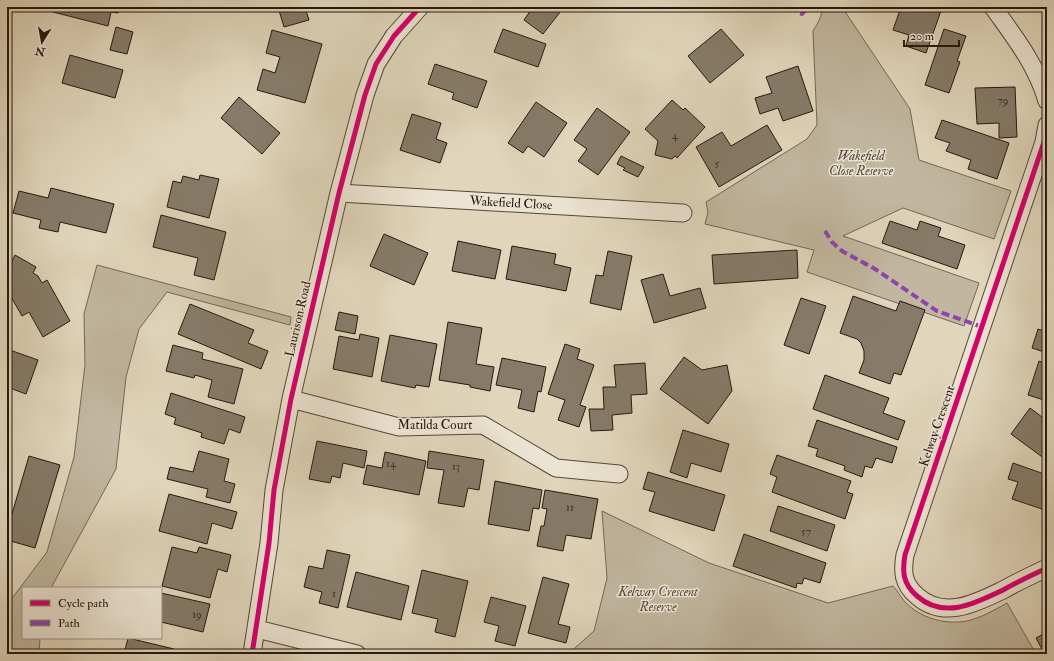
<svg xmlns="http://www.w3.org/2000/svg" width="1054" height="661" font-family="'IM FELL Double Pica',serif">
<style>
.green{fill:#c1b69f;stroke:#726858}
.building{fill:#867b69;stroke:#241910}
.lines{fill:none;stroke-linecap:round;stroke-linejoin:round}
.street-casing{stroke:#53483b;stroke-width:19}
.street{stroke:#ece4d3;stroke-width:17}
.quiet{stroke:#8e44ad;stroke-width:4;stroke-dasharray:8 4;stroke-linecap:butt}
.cycleway-casing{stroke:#ece4d3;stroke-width:8}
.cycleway{stroke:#d6006c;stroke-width:5}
.labels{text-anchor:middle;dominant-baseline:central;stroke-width:3;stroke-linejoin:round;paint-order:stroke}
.number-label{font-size:11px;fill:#3c3226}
.park-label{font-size:13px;font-style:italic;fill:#53483b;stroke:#ece4d3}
.street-label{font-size:13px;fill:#241910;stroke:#ece4d3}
</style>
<rect width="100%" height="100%" fill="#e1d6bc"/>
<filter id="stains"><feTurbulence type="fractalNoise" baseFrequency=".005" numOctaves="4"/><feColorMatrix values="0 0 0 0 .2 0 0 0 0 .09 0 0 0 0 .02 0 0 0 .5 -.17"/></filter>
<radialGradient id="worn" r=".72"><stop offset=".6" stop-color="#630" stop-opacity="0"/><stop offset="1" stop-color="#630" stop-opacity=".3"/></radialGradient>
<path class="green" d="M822,7H842L910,109L919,160L1011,191L994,239L903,208L843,236L979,283L964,326L807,272L814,250L705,224L708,212L706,202L807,139L817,125L813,31C818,23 822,17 822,7Z
M97,265L291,317L290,325L167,292L139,329L126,377L116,469L51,588H23V638H40L39,654H7V605L47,552L74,457L85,365L84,314Z
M602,511L709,563L828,603L893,586C898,591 901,598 906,603C924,621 954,627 977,618C988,614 998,608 1007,603L1036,654H703L681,650L668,654H568L594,631L607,578Z"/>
<path class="building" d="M54,7H120L118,13L111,12L108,26L53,12Z
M278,7H305L309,20L284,27Z
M533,7H564L543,34L524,20Z
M851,7H884L852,10Z
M901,7L942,8L926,53L906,46L909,35L893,30Z
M116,27L133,32L127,54L110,50Z
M503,29L546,44L538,67L494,52Z
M721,29L744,55L710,83L688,56Z
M944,29L966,36L957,61L960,62L949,93L925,85Z
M272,30L322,44L305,103L257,90L263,69L275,73L280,57L266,53Z
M70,55L123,70L115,98L62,83Z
M435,64L487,81L477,108L452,99L454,93L428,84Z
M798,66L813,111L783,121L778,108L760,114L755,98L772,93L766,77Z
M1015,87L1017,137L999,138V123L977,124L975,88Z
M239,97L280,133L262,154L221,118Z
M672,100L683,110L685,108L705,127L677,158L675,156L672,159L655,155L658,141L645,129Z
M536,102L567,123L544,157L528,146L523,153L508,143Z
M597,108L630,132L598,175L578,161L587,149L574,140Z
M412,114L441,123L436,139L447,143L440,163L400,150Z
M942,120L1009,143L997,179L968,169L971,160L946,151L950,143L935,138Z
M767,125L782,150L719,187L696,147L722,132L731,146Z
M621,156L644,167L638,177L623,170L625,168L617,164Z
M200,175L219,179L209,218L167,207L173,181L181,183L183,176L199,180Z
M51,188L114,204L106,233L60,222L58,232L39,228L41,220L13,213L19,191L48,198Z
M161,215L226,232L214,280L194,275L198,258L153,247Z
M890,221L917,230L920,221L941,228L938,236L965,245L957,269L882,243Z
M384,234L428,253L414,285L370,266Z
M458,241L501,250L495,279L452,271Z
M512,246L556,254L554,264L571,268L566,291L506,279Z
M797,250L798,278L714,284L712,255Z
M608,251L632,256L621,310L590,303L596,275L603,276Z
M15,255L36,267L33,273L38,276L42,283L47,280L70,321L43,337L29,312L22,316L10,295L9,286L7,285V258L12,261Z
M663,274L670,296L700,288L706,308L654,323L641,280Z
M853,296L896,311L900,301L925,310L901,375L894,373L890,384L859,373L864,360V351L861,343L857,339L840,333Z
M801,298L826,306L809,354L784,345Z
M190,304L254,330L248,343L268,351L261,369L178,334Z
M339,312L358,316L355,334L335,330Z
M448,322L482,328L476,364L494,367L490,391L470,387V385L439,380Z
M1038,329L1047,332V353L1032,348Z
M360,334L379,338L372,377L333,369L339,336L359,340Z
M390,335L437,344L429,387L416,385L415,388L381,381Z
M565,344L580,349L577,359L594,365L580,405L586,407L579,427L558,420L565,400L548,394Z
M173,345L203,353L202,359L243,369L234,404L208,397L212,380L195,375L194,378L166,371Z
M7,349L38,360L26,394L7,387Z
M684,357L702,370L727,365L732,391L708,424L660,389Z
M502,358L546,367L541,392L538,391L534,412L518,408L522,390L496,385Z
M1039,361L1047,364V401L1028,395Z
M645,363L647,394L631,395L632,413L612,415L613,430L591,431L589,409H604L603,387H616L614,365Z
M825,375L889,398L883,413L905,421L898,440L813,409Z
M171,393L245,417L240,433L229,429L224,444L201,437L202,433L174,424L176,418L165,414Z
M1030,408L1046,420L1047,419V457L1045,459L1011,434Z
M817,420L897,447L892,463L876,458L872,468L865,466L862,477L844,470L845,466L816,456L818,449L808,446Z
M683,430L729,444L721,472L691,463L687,478L670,472Z
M317,441L367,451L364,468L343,463L340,478L332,476L330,483L309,479Z
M199,451L229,459L224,481L235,484L230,503L206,497L208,489L167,479L170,467L193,472Z
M429,451L484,460L479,490L468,488L464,507L438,503L444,470L427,468Z
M385,452L426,461L419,495L363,484L367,465L382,468Z
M777,455L851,481L847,492L853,494L845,519L772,492L777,477L770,474Z
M29,456L60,465L35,548L7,540V531Z
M1013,463L1047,475V505L1045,510L1012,499L1018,482L1008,479Z
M648,472L725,495L714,531L649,511L655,492L643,489Z
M495,481L542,490L539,509L533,508L529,531L488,524Z
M545,490L598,499L591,539L566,535L563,551L537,546L541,526H544L547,509L542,508Z
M169,494L237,512L232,529L212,523L207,544L159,531Z
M778,506L835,525L827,551L770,531Z
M744,534L826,563L820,583L804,578L802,584L797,583L796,588L733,566Z
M172,547L197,553L199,547L231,555L227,572L218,569L210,598L162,586Z
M327,550L350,555L338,608L319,603L322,592L304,587L309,566L323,569Z
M422,570L468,581L455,637L435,632L438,619L412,613Z
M356,572L409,586L401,620L347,607Z
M543,577L569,584L558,624L570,627L566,643L528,633Z
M161,593L210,604L203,632L161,622Z
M491,597L526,606L515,646L495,641L499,626L484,622Z
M1047,625V654H1042L1044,653L1036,638L1047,632L1044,627Z
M128,638L174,649L173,654H124Z"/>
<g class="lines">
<g class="street-casing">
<path id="street" d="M993,7C1015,38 1036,64 1047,101
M1047,125L1044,142L905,555C902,572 903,584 917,596C944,620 976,603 1003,590C1017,582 1032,575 1047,568
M339,193L683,213
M291,399L399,427L483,425L556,468L619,474
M257,629L357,654
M252,654L269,543L274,490L291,399L339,193L365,95L376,64L394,36L420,7"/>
</g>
<use href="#street" class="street"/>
<path class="quiet" d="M790,7L802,14L808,7
M825,231L832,242L842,251L875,269L937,311L982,327"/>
<g class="cycleway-casing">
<path id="cycleway" d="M1047,125L1044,142L905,555C902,572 903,584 917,596C944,620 976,603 1003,590C1017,582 1032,575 1047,568
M252,654L269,543L274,490L291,399L339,193L365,95L376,64L394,36L420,7"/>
</g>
<use href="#cycleway" class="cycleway"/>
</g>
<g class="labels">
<g class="number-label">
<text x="1003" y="100">79</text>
<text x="675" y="135">4</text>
<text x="717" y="163">5</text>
<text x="391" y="463">14</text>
<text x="456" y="466">13</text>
<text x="570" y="507">11</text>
<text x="806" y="531">57</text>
<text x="334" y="593">1</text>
<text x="197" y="614">19</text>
</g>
<g class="park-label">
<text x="861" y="156">Wakefield<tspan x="861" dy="15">Close Reserve</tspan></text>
<text x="658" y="592">Kelway Crescent<tspan x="658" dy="15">Reserve</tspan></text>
</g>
<g class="street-label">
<text transform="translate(511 203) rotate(3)">Wakefield Close</text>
<text transform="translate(298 319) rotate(-77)">Laurison Road</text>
<text x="435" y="425">Matilda Court</text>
<text transform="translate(937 426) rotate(-71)">Kelway Crescent</text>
</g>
</g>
<rect width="1054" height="661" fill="none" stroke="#e1d6bc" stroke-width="24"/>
<rect x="8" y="8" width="1038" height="645" fill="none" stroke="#241910" stroke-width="2"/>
<rect x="12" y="12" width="1030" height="637" fill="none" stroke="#241910"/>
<rect x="22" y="587" width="140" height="52" fill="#ece4d3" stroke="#9c9385"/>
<rect x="30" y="600" width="20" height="6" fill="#d6006c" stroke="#9c9385"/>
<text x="58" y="607" font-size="12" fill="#241910">Cycle path</text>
<rect x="30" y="620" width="20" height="6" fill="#8e44ad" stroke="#9c9385"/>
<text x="58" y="627" font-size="12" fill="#241910">Path</text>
<g transform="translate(42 42) rotate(191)" stroke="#ece4d3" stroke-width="3" paint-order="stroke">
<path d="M0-3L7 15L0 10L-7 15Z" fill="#241910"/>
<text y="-6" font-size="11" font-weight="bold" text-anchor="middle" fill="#241910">N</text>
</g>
<path d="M904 40v6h55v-6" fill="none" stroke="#241910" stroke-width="2"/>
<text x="910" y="40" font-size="12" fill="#241910" stroke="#ece4d3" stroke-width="3" paint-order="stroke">20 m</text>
<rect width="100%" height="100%" filter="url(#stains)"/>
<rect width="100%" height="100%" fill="url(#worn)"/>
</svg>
